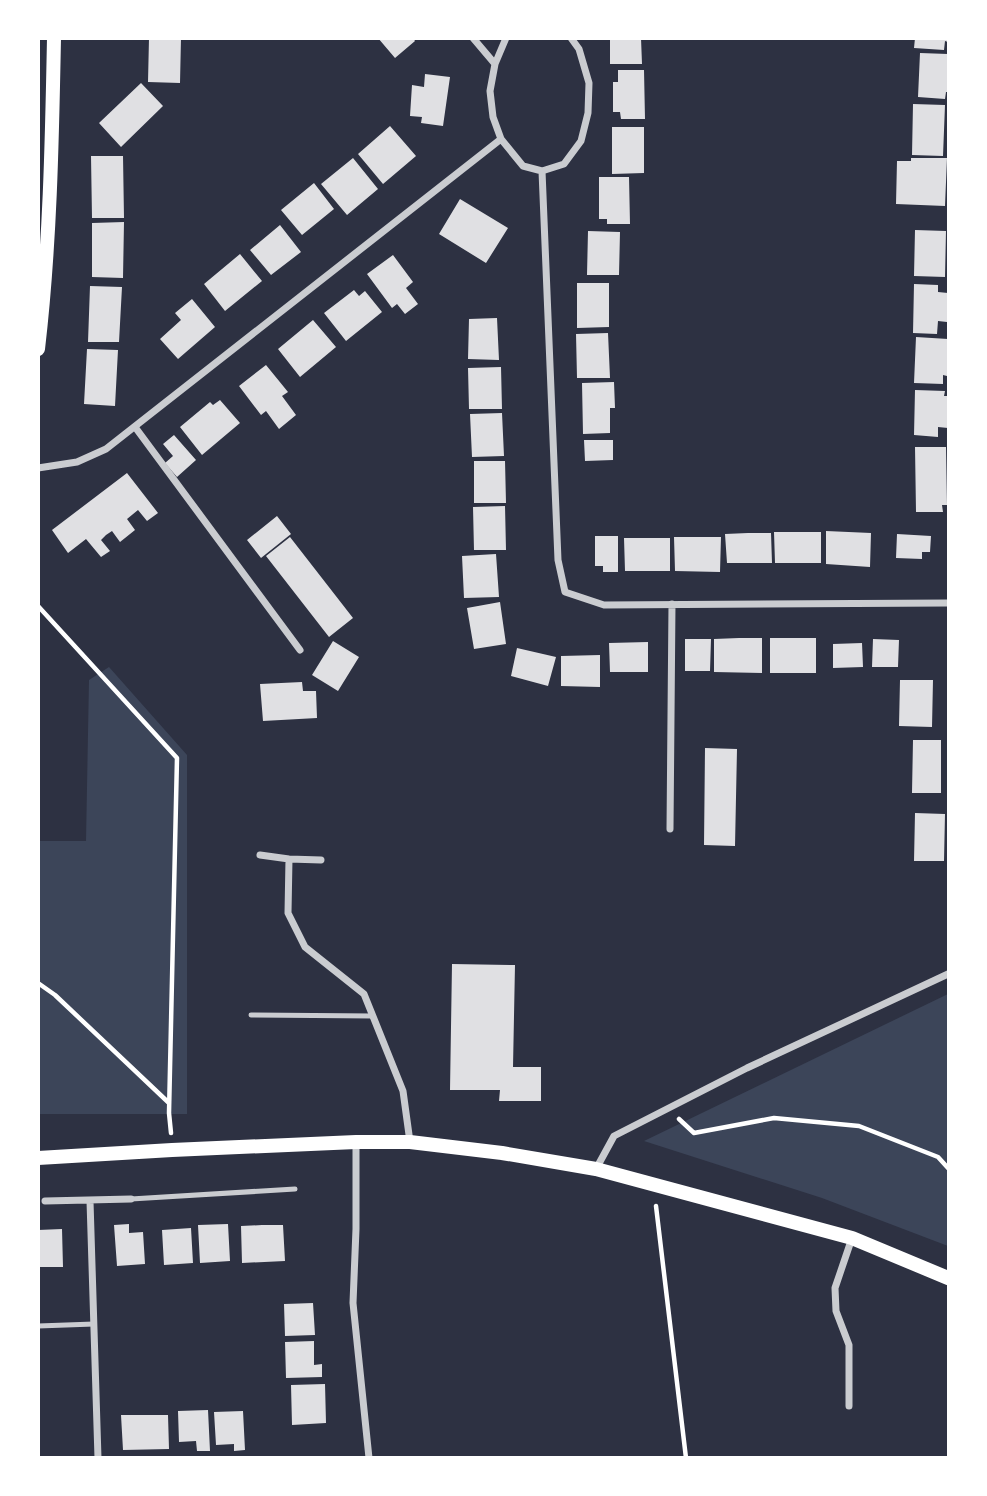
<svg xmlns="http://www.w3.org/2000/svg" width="987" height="1496" font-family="'Work Sans',sans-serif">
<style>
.green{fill:#3c4559}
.building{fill:#e0e0e3}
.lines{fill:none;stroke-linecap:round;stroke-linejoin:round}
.path{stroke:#fff;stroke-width:4.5}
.service{stroke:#caccd0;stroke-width:5}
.minor{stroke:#caccd0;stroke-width:7}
.secondary{stroke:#fff;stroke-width:14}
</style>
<rect width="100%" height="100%" fill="#2d3142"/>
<path class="green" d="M109,667L187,755V1114H39V841H86L89,680Z
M948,994V1246L822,1198L644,1141Z"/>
<path class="building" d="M149,38H181L180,83L148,82Z
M378,38H413L415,41L395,58Z
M610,38H641L642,64H610Z
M915,38H948V42L945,41L944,50L914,48Z
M920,53L948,54V92H946L945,99L918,97Z
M618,70H644L645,119H621L620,112H613V82H618Z
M425,74L450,77L443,126L421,123L422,117L410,116L412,85L424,87Z
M141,83L163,106L121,147L99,123Z
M913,104L945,105L943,156L912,155Z
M390,126L416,156L383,184L358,154Z
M612,127H644V173L612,174Z
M91,156H123L124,218H92Z
M353,158L378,189L347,215L321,184Z
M911,158H947L945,206L896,204L897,161H911Z
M599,177H629L630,224H607V219H599Z
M314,183L334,209L302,235L281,210Z
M460,199L508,228L486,263L439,234Z
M124,222L123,278L92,277V223Z
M280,225L301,252L271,275L250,250Z
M915,230L946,231L945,277L914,276Z
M588,231L620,232L619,275H587Z
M240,254L262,281L225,311L204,284Z
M393,255L413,282L406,288L418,304L405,314L397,304L392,308L367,274Z
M577,283H609V327L577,328Z
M914,284L938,285V292L948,293L947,322L938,321L937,334L913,333Z
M90,286L122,287L119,342H88Z
M354,290L359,296L365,291L382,312L346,341L324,313Z
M192,299L215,327L178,359L160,339L181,320L175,313Z
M497,318L499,360L468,359L469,319Z
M313,320L336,347L300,377L278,349Z
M608,333L610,378H577L576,334Z
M916,337L948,339L947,376L943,375V384L914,383Z
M87,349L118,350L115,406L84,404Z
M266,365L288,392L282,396L296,415L279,429L266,411L261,415L239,386Z
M501,367L502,409H469L468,368Z
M614,382L615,408H610V433L583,434L582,383Z
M915,390L945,391L944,396H948V428L938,427V437L914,435Z
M220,400L240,423L202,455L180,427L210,402L213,405Z
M502,413L504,456L472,457L470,414Z
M174,435L196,460L177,477L165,463L173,456L163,444Z
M584,440H613V460L585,461Z
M915,447H946L947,505H942L943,512H916Z
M474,461H505L506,503H474Z
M127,473L158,513L147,521L138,510L127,519L135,530L120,542L112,531L106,535L101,540L110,551L101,557L86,539L68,553L52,530Z
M505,506L506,550H474L473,507Z
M277,516L291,534L261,558L247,540Z
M826,531L871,533L870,567L826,564Z
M774,532H821V563H775Z
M748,533H771L772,563H727L725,534Z
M897,534L931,536L930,552H922V559L896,558Z
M595,536H618V572H603V566H595Z
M290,537L353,618L329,637L266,556Z
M674,537H721L720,572L675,571Z
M624,538H670V571H625Z
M496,554L499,597L464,598L462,556Z
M500,602L506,644L474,649L467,608Z
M739,638H762V673L714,672V639Z
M770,638H816V673H770Z
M685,639H711L710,671H685Z
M873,639L899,640L898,667H872Z
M333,641L359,657L338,691L312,675Z
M648,642V672H610L609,643Z
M862,643L863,667L833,668V644Z
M517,648L556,657L548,686L511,676Z
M600,655V687L561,686V656Z
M900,680H933L932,727L899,726Z
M302,682L303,691H316L317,718L263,721L260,684Z
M913,740H941V793H912Z
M705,748L737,749L735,846L704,845Z
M915,813L945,814L944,861H914Z
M452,964L515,965L513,1067H541V1101H499L500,1090H450Z
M129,1224V1233L143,1232L145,1264L117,1266L114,1225Z
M228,1224L230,1261L200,1263L198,1225Z
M262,1225H283L285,1261L242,1263L241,1226Z
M191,1228L193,1263L164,1265L162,1230Z
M62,1229L63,1267H38V1230Z
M313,1303L315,1335L285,1336L284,1304Z
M314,1341V1365L322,1364V1377L286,1378L285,1342Z
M325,1384L326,1423L292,1425L291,1385Z
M208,1410L210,1451H197L196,1441L179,1442L178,1411Z
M243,1411L245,1450L234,1451V1444L216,1445L214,1412Z
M121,1415H168L169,1449L123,1450Z"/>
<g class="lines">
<path class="path" d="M38,606L177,758L169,1113L171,1133
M38,983L55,995L169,1103
M679,1119L694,1133L774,1118L859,1126L938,1157L948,1168
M656,1206L686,1458"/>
<path class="service" d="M251,1015L373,1016
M131,1199L295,1189
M38,1326L94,1324"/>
<path class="minor" d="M473,38L495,64
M506,38L495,64L490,91L493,117L501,139L523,166L542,171L564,164L581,141L588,113L589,83L579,49L571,38
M542,171L558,560L565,592L604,605L948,603
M135,427L300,650
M38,468L77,462L106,449L501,139
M670,829L672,604
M260,855L289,859L321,860
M289,859L288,913L305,947L364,994L403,1091L410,1142
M356,1143V1229L353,1303L369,1458
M596,1169L614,1136L747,1068L948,974
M45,1201L131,1199
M90,1201L98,1458
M849,1406V1345L836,1311L835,1288L852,1238"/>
<path class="secondary" d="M38,349C50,246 52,142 54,38
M38,1158L172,1150L356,1142H410L502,1153L596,1169L852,1238L948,1278"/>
</g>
<rect width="987" height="1496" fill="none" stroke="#ffffff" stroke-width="80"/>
</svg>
